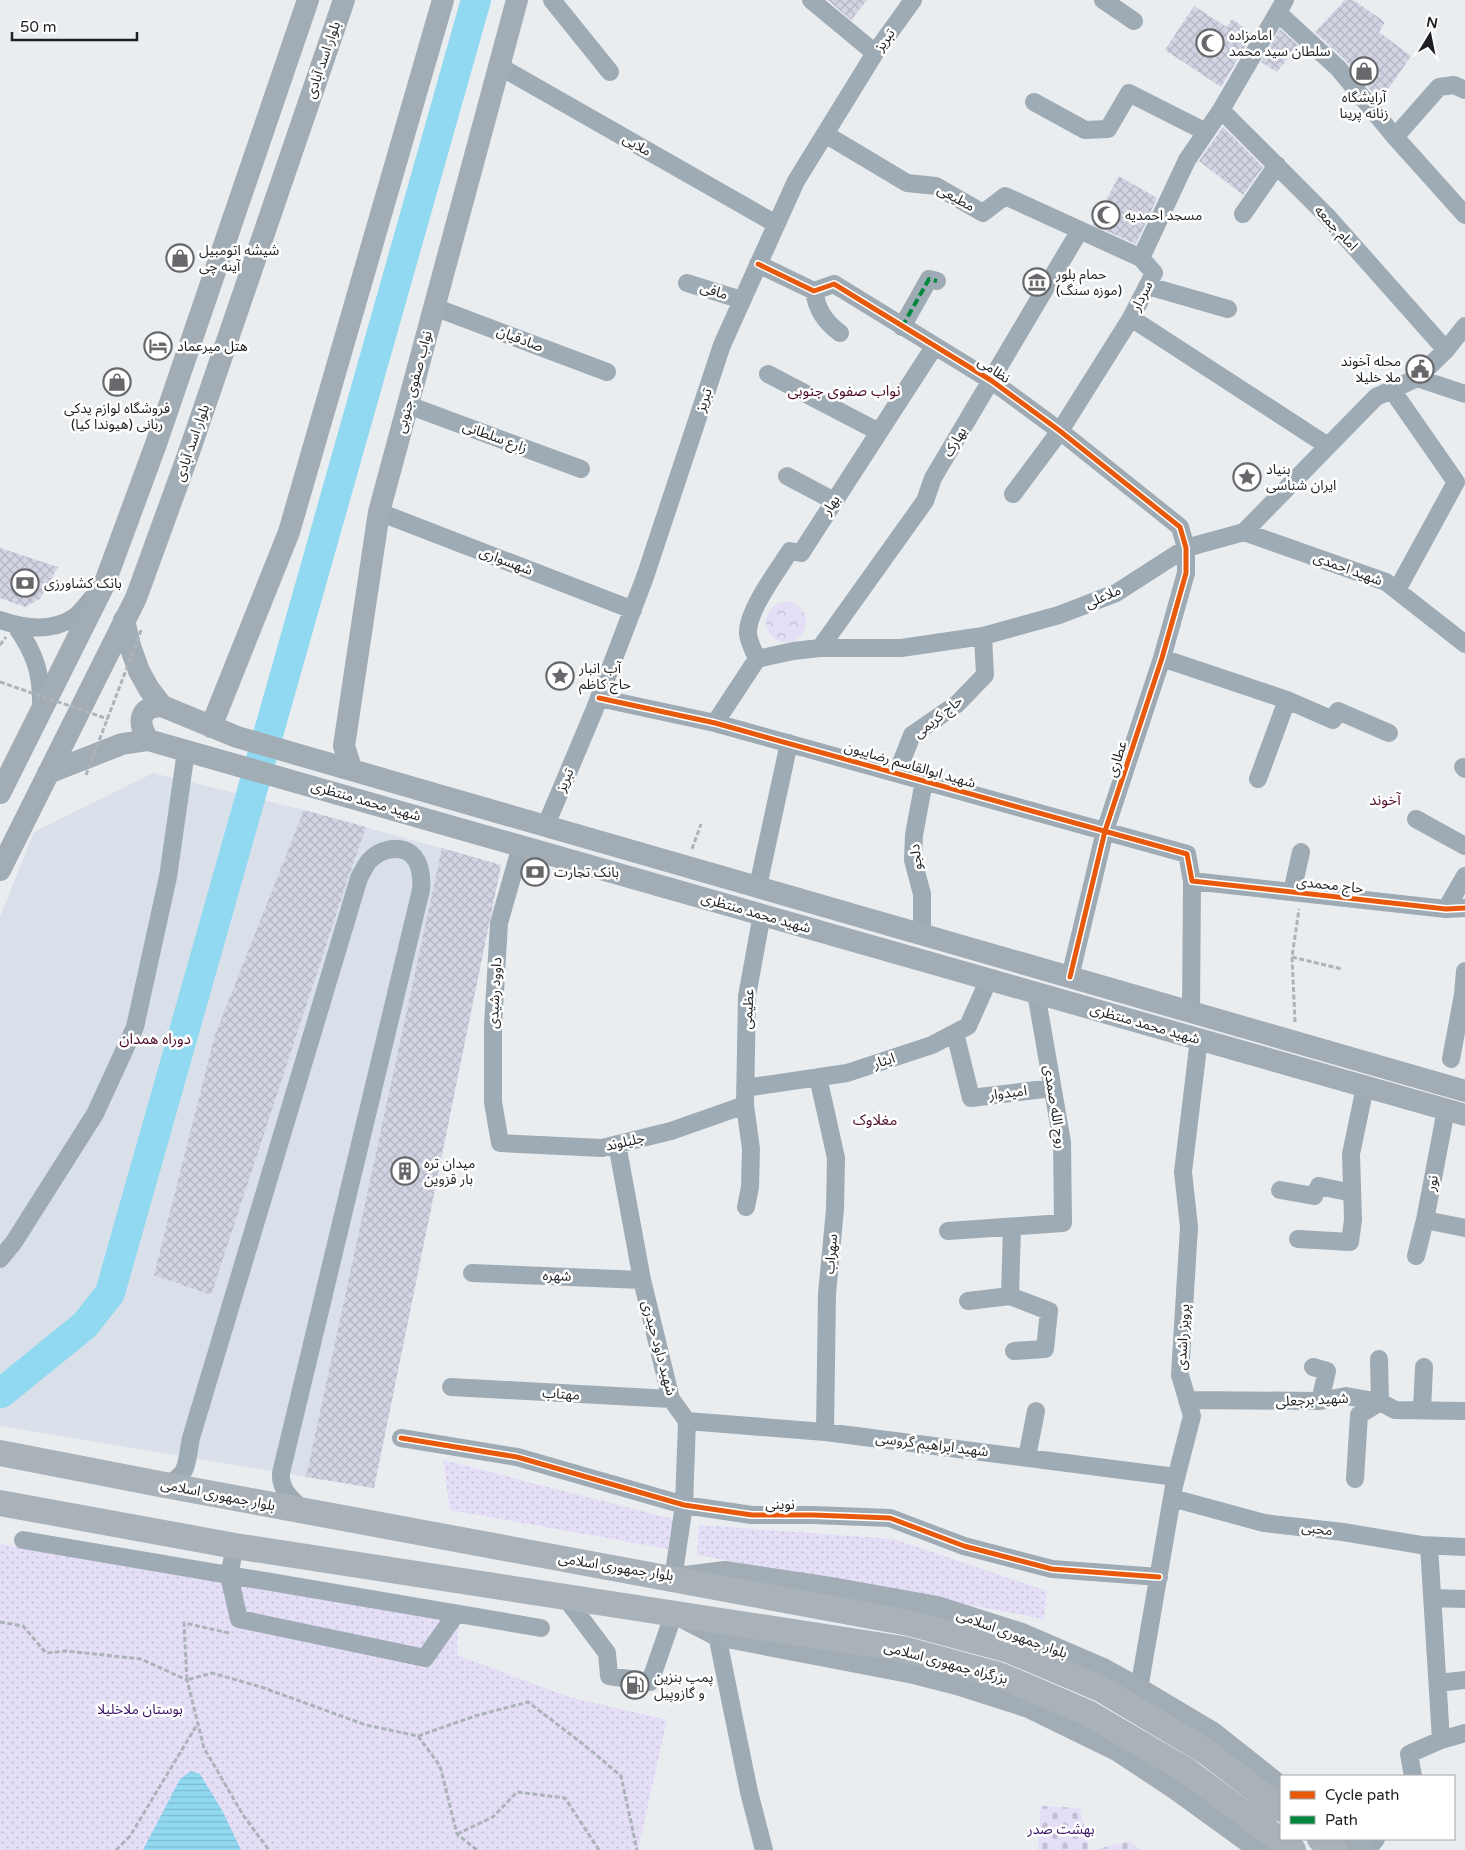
<svg xmlns="http://www.w3.org/2000/svg" width="1465" height="1850" font-family="'Varela Round','Noto Sans Arabic',sans-serif">
<style>
.built{fill:#dae0e9}
.forest{fill:url(#forest-crowns)}
.cemetery{fill:url(#cemetery-stones)}
.park{fill:url(#park-dots)}
.water{fill:url(#water-rules)}
.lines{fill:none;stroke-linecap:round;stroke-linejoin:round}
.river{stroke:#90d9f0;stroke-width:30}
.building{fill:url(#building-cross-hatch)}
.path{stroke:#acb3b9;stroke-width:3;stroke-dasharray:5 2.5;stroke-linecap:butt}
.minor{stroke:#9eabb4;stroke-width:18}
.major{stroke:#a1acb4;stroke-width:22}
.highway{stroke:#a9b2b9;stroke-width:26}
.path-bridge{stroke:#acb3b9;stroke-width:3;stroke-dasharray:5 2.5;stroke-linecap:butt}
.quiet{stroke:#00873e;stroke-width:4;stroke-dasharray:8 4;stroke-linecap:butt}
.cycleway-casing{stroke:#fff;stroke-width:8}
.cycleway{stroke:#e8590c;stroke-width:5}
.labels{text-anchor:middle;dominant-baseline:central;stroke-width:5;stroke-linejoin:round;paint-order:stroke}
.poi-label{font-size:14px;fill:#1f2023;stroke:#fff;text-anchor:start}
.street-label{font-size:14px;fill:#1f2023;stroke:#fff}
.park-label{font-size:14px;fill:#3b1367;stroke:#fff}
.neighbourhood-label{font-size:15px;fill:#500e2b;stroke:#fff}
</style>
<defs>
<pattern id="forest-crowns" width="20" height="18" patternUnits="userSpaceOnUse" patternTransform="scale(1.25)"><rect width="20" height="18" fill="#e4def7"/><path d="M2 6a3 3 0 1 1 6 0M12 15a3 3 0 1 1 6 0" fill="none" stroke="#c3bed3"/></pattern>
<pattern id="cemetery-stones" width="16" height="16" patternUnits="userSpaceOnUse" patternTransform="scale(1.25)"><rect width="16" height="16" fill="#e4def7"/><path d="M2 7V4a2 2 0 0 1 4 0v3zM10 15v-3a2 2 0 0 1 4 0v3z" fill="#c3bed3"/></pattern>
<pattern id="park-dots" width="8" height="8" patternUnits="userSpaceOnUse" patternTransform="scale(1.25)"><rect width="8" height="8" fill="#e4def7"/><path d="M2 2h.1M6 6h.1" fill="none" stroke="#c3bed3" stroke-width="1.8" stroke-linecap="round"/></pattern>
<pattern id="water-rules" width="6" height="5" patternUnits="userSpaceOnUse" patternTransform="scale(1.25)"><rect width="6" height="5" fill="#90d9f0"/><path d="M0 2.5h6" fill="none" stroke="#7cbace"/></pattern>
<pattern id="building-cross-hatch" width="8" height="8" patternUnits="userSpaceOnUse" patternTransform="scale(1.25)"><rect width="8" height="8" fill="#d2d4e4"/><path d="M0 0l8 8M0 8l8-8" fill="none" stroke="#b4b6c3"/></pattern>
</defs>
<rect width="100%" height="100%" fill="#eaedf0"/>
<path class="built" d="M153,773L304,810L501,865L374,1488L0,1426V917L34,832Z"/>
<path class="forest" d="M766 622a20 20 0 1 1 40 0a20 20 0 1 1-40 0Z"/>
<path class="cemetery" d="M1041,1806L1080,1808L1089,1850H1038Z
M1130,1841L1141,1850H1094Z"/>
<path class="park" d="M443,1460L673,1519L668,1549L450,1510Z
M699,1525L894,1539L1047,1591L1044,1619L697,1555Z
M0,1544L459,1620L457,1655L569,1697L667,1720L638,1850H0Z"/>
<path class="water" d="M191,1771L200,1774L223,1812L241,1850H143L180,1779Z"/>
<g class="lines">
<path class="river" d="M1,1393L85,1325L110,1293L476,0"/>
</g>
<path class="building" d="M828,0H867L851,20Z
M1345,0H1353L1385,22L1379,32L1411,56L1380,101L1345,60L1315,32Z
M1194,6L1227,27L1232,19L1253,34L1221,87L1165,50Z
M1280,29L1298,45L1277,72L1261,62Z
M1223,127L1263,167L1243,195L1199,161Z
M1119,176L1157,198L1136,244L1093,225Z
M0,548L58,567L40,599L25,607L0,598Z
M304,810L366,827L349,875L211,1295L154,1275L215,1035Z
M442,848L501,865L374,1488L306,1477Z"/>
<g class="lines">
<path class="path" d="M0,645L6,637
M692,849L701,824
M1292,957L1342,969
M1295,1022L1292,957L1299,909
M0,1622L23,1626L46,1653L66,1651L141,1659L187,1680L204,1748L243,1815L269,1850
M229,1633L184,1623L187,1680L212,1673L261,1687L366,1725L418,1736L440,1766L457,1834L477,1850
M418,1736L475,1716L528,1702L583,1744L621,1776L637,1850
M457,1834L493,1817L517,1792L565,1798L599,1850
M116,1850L130,1836L198,1723"/>
<path class="minor" d="M552,0L610,72
M811,0L875,53
M1103,0L1134,21
M1278,13L1338,68L1395,137L1465,215
M499,66L776,224
M1034,102L1085,130L1108,129L1129,93L1206,132
M1221,110L1326,215L1446,350
M825,134L907,183L936,186L983,213L1005,196L1141,258L1154,273L1131,318L1060,431L1013,494
M1395,137L1439,87L1454,85L1465,90
M1243,214L1277,165
M1141,258L1187,160L1221,110L1285,0
M758,264L814,291L834,284L992,381L1060,431L1180,527L1186,548V573L1162,658L1105,831L1070,977
M687,283L742,300
M1148,286L1228,309
M814,291C817,310 825,322 840,333
M434,307L607,372
M1131,318L1328,446
M902,327L929,279L937,281
M768,374L879,432
M1417,378L1465,394
M1392,390L1456,482L1397,590
M408,405L581,469
M787,476L834,501
M379,512L633,610
M1244,532L1386,582L1465,644
M0,620C23,628 51,632 73,618C80,614 86,605 92,598
M15,625C35,653 42,673 41,708
M820,648L925,501L933,478L1080,230
M1162,658L1287,700L1333,720L1338,711L1389,733
M757,659C754,651 748,641 748,633C747,611 778,570 790,551L801,553L934,347
M599,698L715,723L1187,854L1192,881L1191,1012
M715,723L757,659L793,651L820,648H901L983,636L1059,615L1116,593L1186,548L1244,532L1376,397L1417,378L1446,350L1465,326
M1463,767L1465,769
M897,773L912,735L957,704L985,675L983,636
M1258,779L1287,700
M1416,819L1465,846
M546,825L594,711L645,577L722,345L796,181L875,53L913,0
M521,846L499,923L493,1026V1102L500,1143L602,1148L671,1131L745,1105
M1192,881L1446,909L1465,908
M758,886L789,743
M1292,892L1301,852
M1446,909L1465,876
M922,934V894L913,860L914,835L924,781
M955,1033L971,1098L1052,1088
M1451,1059L1463,995L1465,971
M818,1077L836,1158L835,1209L827,1294L825,1432
M745,1088L847,1073L932,1045L968,1026L989,979
M617,1144L642,1280L671,1399L687,1421L684,1505L673,1579
M1280,1190L1314,1196L1319,1186L1352,1193
M746,1207L750,1187L751,1149L745,1105L747,996L762,914
M1425,1220L1465,1228
M948,1231L1063,1223L1062,1142L1036,993
M1298,1239L1350,1242L1353,1220L1351,1154L1365,1087
M1416,1256L1425,1220L1446,1110
M0,1259L14,1242L95,1114L135,1027L168,877L186,751
M472,1273L642,1280
M1010,1296L1049,1311L1045,1349L1014,1351
M968,1301L1010,1296L1012,1227
M1313,1367L1327,1371L1320,1401
M451,1387L671,1399
M1187,1400L1320,1401L1346,1396L1380,1402L1395,1410L1465,1411
M1422,1410L1424,1367
M687,1421L825,1432L1176,1477
M401,1438L517,1457L684,1505L752,1515H813L890,1518L964,1546L1052,1569L1159,1577
M1027,1457L1036,1411
M1355,1479L1359,1415L1380,1402L1379,1359
M165,1485C190,1475 186,1462 191,1438L359,878C362,873 365,866 369,861C379,850 398,844 411,854C421,862 422,879 421,890L281,1473C280,1491 292,1499 304,1511
M1172,1498L1264,1523L1343,1532L1421,1545L1465,1547
M23,1540L541,1628
M235,1546L229,1576L239,1619L425,1658L456,1614
M1429,1546L1441,1740
M565,1597L607,1653L609,1676L650,1682L674,1613
M1433,1598L1465,1599
M717,1635L749,1792L764,1850
M1438,1683L1465,1680
M1139,1689L1174,1486L1192,1416L1180,1375L1189,1227L1183,1172L1199,1039
M1413,1776L1409,1754L1441,1740L1465,1733
M1367,1850L1376,1839"/>
<path class="major" d="M124,620L130,646L139,671L149,689L162,706L237,737L1465,1091
M211,727L289,532L443,0
M148,740C137,722 139,707 162,706
M351,768L344,746L379,512L517,0
M48,773L122,744L148,740L1465,1115
M0,793L104,585L156,444L308,0
M0,870L136,598L188,455L344,0
M685,1577L725,1572L837,1589L937,1607L1022,1634L1101,1668L1139,1689L1213,1733L1281,1787
M686,1619L717,1635L914,1673L957,1684L1029,1707L1117,1750L1176,1789L1260,1850
M1349,1839L1363,1850"/>
<path class="highway" d="M0,1453L165,1485L909,1623L1009,1650L1101,1689L1205,1751L1281,1809
M0,1503L235,1546L903,1649L999,1675L1088,1713L1187,1771L1293,1850
M1320,1839L1334,1850"/>
<path class="path-bridge" d="M0,682L108,719
M86,775L142,628"/>
<path class="quiet" d="M902,327L929,279L937,281"/>
<g class="cycleway-casing">
<path id="cycleway" d="M758,264L814,291L834,284L992,381L1060,431L1180,527L1186,548V573L1162,658L1105,831L1070,977
M599,698L715,723L1187,854L1192,881L1446,909L1465,908
M401,1438L517,1457L684,1505L752,1515H813L890,1518L964,1546L1052,1569L1159,1577"/>
</g>
<use href="#cycleway" class="cycleway"/>
</g>
<defs>
<g id="mosque-ring" transform="scale(1.4375)"><circle r="9.5" fill="#fff" stroke="#66686b" stroke-width="1.5"/><path d="M3.5-4.9A6 6 0 1 0 3.5 4.9A5 5 0 1 1 3.5-4.9Z" fill="#66686b"/></g>
<g id="shop-ring" transform="scale(1.4375)"><circle r="9.5" fill="#fff" stroke="#66686b" stroke-width="1.5"/><path d="M-5-2.5h2.3a2.7 3.5 0 0 1 5.4 0H5L5.5 6h-11ZM-1.5-2.5h3a1.5 2.3 0 0 0-3 0Z" fill="#66686b"/></g>
<g id="museum-ring" transform="scale(1.4375)"><circle r="9.5" fill="#fff" stroke="#66686b" stroke-width="1.5"/><path d="M0-6L6-3V-2H-6V-3ZM-5-1h2V3h-2ZM-1-1h2V3h-2ZM3-1h2V3H3ZM-6 4H6V6H-6Z" fill="#66686b"/></g>
<g id="hotel-ring" transform="scale(1.4375)"><circle r="9.5" fill="#fff" stroke="#66686b" stroke-width="1.5"/><path d="M-6-4.5h1.5V1H6V5H4.5V3h-9V5H-6ZM-4 0a1.8 1.8 0 1 1 3.6 0ZM.5 0V-2.5h3Q6-2.5 6 0Z" fill="#66686b"/></g>
<g id="civic-ring" transform="scale(1.4375)"><circle r="9.5" fill="#fff" stroke="#66686b" stroke-width="1.5"/><path d="M-.6-6.5H3V-4.5H.6V-3L4-1V1h2V6H-6V1h2V-1L-.6-3ZM-1.2 2.5V6h2.4V2.5Z" fill="#66686b"/></g>
<g id="sight-ring" transform="scale(1.4375)"><circle r="9.5" fill="#fff" stroke="#66686b" stroke-width="1.5"/><path d="M0-6L1.8-2.2L6-1.7L2.9 1.2L3.7 5.4L0 3.3L-3.7 5.4L-2.9 1.2L-6-1.7L-1.8-2.2Z" fill="#66686b"/></g>
<g id="bank-ring" transform="scale(1.4375)"><circle r="9.5" fill="#fff" stroke="#66686b" stroke-width="1.5"/><path d="M-6-4H6V4H-6ZM0-2.3a2.3 2.3 0 1 0 0 4.6a2.3 2.3 0 1 0 0-4.6Z" fill="#66686b"/></g>
<g id="building-ring" transform="scale(1.4375)"><circle r="9.5" fill="#fff" stroke="#66686b" stroke-width="1.5"/><path d="M-4-6H4V6H1V3H-1V6H-4ZM-2.5-4.3h1.7v1.8h-1.7ZM.8-4.3h1.7v1.8H.8ZM-2.5-1h1.7V.8h-1.7ZM.8-1h1.7V.8H.8Z" fill="#66686b"/></g>
<g id="fuel-ring" transform="scale(1.4375)"><circle r="9.5" fill="#fff" stroke="#66686b" stroke-width="1.5"/><path d="M-5.5-6h7V0h2V4h1.3V-2.5L3-4.5l.8-.8L6-3V5H2.5V1h-1V6h-7ZM-4.2-4.7v3.2H.2V-4.7Z" fill="#66686b"/></g>
</defs>
<g fill-rule="evenodd">
<use href="#mosque-ring" x="1210" y="43"/>
<use href="#shop-ring" x="1364" y="71"/>
<use href="#mosque-ring" x="1106" y="215"/>
<use href="#shop-ring" x="180" y="258"/>
<use href="#museum-ring" x="1037" y="282"/>
<use href="#hotel-ring" x="158" y="346"/>
<use href="#civic-ring" x="1420" y="369"/>
<use href="#shop-ring" x="117" y="382"/>
<use href="#sight-ring" x="1247" y="477"/>
<use href="#bank-ring" x="25" y="583"/>
<use href="#sight-ring" x="560" y="676"/>
<use href="#bank-ring" x="535" y="872"/>
<use href="#building-ring" x="405" y="1171"/>
<use href="#fuel-ring" x="635" y="1685"/>
</g>
<g class="labels">
<g class="poi-label">
<text x="1229" y="35">امامزاده<tspan x="1229" dy="16">سلطان سید محمد</tspan></text>
<text x="1364" y="97" text-anchor="middle">آرایشگاه<tspan x="1364" dy="16">زنانه پرینا</tspan></text>
<text x="1125" y="215">مسجد احمدیه</text>
<text x="199" y="250">شیشه اتومبیل<tspan x="199" dy="16">آینه چی</tspan></text>
<text x="1056" y="274">حمام بلور<tspan x="1056" dy="16">(موزه سنگ)</tspan></text>
<text x="177" y="346">هتل میرعماد</text>
<text x="1401" y="361" text-anchor="end">محله آخوند<tspan x="1401" dy="16">ملا خلیلا</tspan></text>
<text x="117" y="408" text-anchor="middle">فروشگاه لوازم یدکی<tspan x="117" dy="16">ربانی (هیوندا کیا)</tspan></text>
<text x="1266" y="469">بنیاد<tspan x="1266" dy="16">ایران شناسی</tspan></text>
<text x="44" y="583">بانک کشاورزی</text>
<text x="579" y="668">آب انبار<tspan x="579" dy="16">حاج کاظم</tspan></text>
<text x="554" y="872">بانک تجارت</text>
<text x="424" y="1163">میدان تره<tspan x="424" dy="16">بار قزوین</tspan></text>
<text x="654" y="1677">پمپ بنزین<tspan x="654" dy="16">و گازوپیل</tspan></text>
</g>
<g class="street-label">
<text transform="translate(885 40) rotate(-55)">تبریز</text>
<text transform="translate(323 60) rotate(-71)">بلوار اسد آبادی</text>
<text transform="translate(637 145) rotate(30)">ملایی</text>
<text transform="translate(956 198) rotate(29)">مطیعی</text>
<text transform="translate(1336 228) rotate(47)">امام جمعه</text>
<text transform="translate(714 291) rotate(18)">مافی</text>
<text transform="translate(1142 296) rotate(-63)">سردار</text>
<text transform="translate(520 339) rotate(21)">صادقیان</text>
<text transform="translate(994 370) rotate(34)">نظامی</text>
<text transform="translate(414 382) rotate(-75)">نواب صفوی جنوبی</text>
<text transform="translate(704 400) rotate(-72)">تبریز</text>
<text transform="translate(495 437) rotate(20)">زارع سلطانی</text>
<text transform="translate(955 442) rotate(-59)">بهارک</text>
<text transform="translate(192 443) rotate(-71)">بلوار اسد آبادی</text>
<text transform="translate(831 505) rotate(-57)">بهار</text>
<text transform="translate(506 561) rotate(21)">شهسواری</text>
<text transform="translate(1348 569) rotate(20)">شهید احمدی</text>
<text transform="translate(1103 597) rotate(-24)">ملاعلی</text>
<text transform="translate(938 717) rotate(-39)">حاج کریمی</text>
<text transform="translate(1117 759) rotate(-72)">عطاری</text>
<text transform="translate(910 765) rotate(16)">شهید ابوالقاسم رضاییون</text>
<text transform="translate(565 780) rotate(-67)">تبریز</text>
<text transform="translate(366 801) rotate(16)">شهید محمد منتظری</text>
<text transform="translate(916 857) rotate(-96)">دلجو</text>
<text transform="translate(1330 885) rotate(6)">حاج محمدی</text>
<text transform="translate(756 913) rotate(16)">شهید محمد منتظری</text>
<text transform="translate(495 993) rotate(-87)">داوود رشیدی</text>
<text transform="translate(748 1009) rotate(-87)">عظیمی</text>
<text transform="translate(1145 1024) rotate(16)">شهید محمد منتظری</text>
<text transform="translate(884 1061) rotate(-18)">ایثار</text>
<text transform="translate(1008 1093) rotate(-7)">امیدوار</text>
<text transform="translate(1055 1107) rotate(81)">روح الله صمدی</text>
<text transform="translate(625 1142) rotate(-13)">جلیلوند</text>
<text transform="translate(1432 1183) rotate(-79)">نور</text>
<text transform="translate(831 1254) rotate(-85)">سهراب</text>
<text transform="translate(557 1276) rotate(2)">شهره</text>
<text transform="translate(1183 1337) rotate(-87)">پرویز راشدی</text>
<text transform="translate(659 1348) rotate(75)">شهید داود حیدری</text>
<text transform="translate(561 1394) rotate(4)">مهتاب</text>
<text transform="translate(1312 1400) rotate(-3)">شهید برجعلی</text>
<text transform="translate(932 1445) rotate(7)">شهید ابراهیم گروسی</text>
<text transform="translate(218 1495) rotate(11)">بلوار جمهوری اسلامی</text>
<text x="780" y="1504">نوینی</text>
<text transform="translate(1317 1529) rotate(7)">محبی</text>
<text transform="translate(616 1567) rotate(9)">بلوار جمهوری اسلامی</text>
<text transform="translate(1012 1634) rotate(20)">بلوار جمهوری اسلامی</text>
<text transform="translate(946 1663) rotate(15)">بزرگراه جمهوری اسلامی</text>
</g>
<g class="park-label">
<text x="140" y="1709">بوستان ملاخلیلا</text>
<text x="1061" y="1829">بهشت صدر</text>
</g>
<g class="neighbourhood-label">
<text x="844" y="391">نواب صفوی جنوبی</text>
<text x="1385" y="800">آخوند</text>
<text x="155" y="1039">دوراه همدان</text>
<text x="875" y="1120">مغلاوک</text>
</g>
</g>
<rect x="1280" y="1775" width="175" height="65" fill="#ffffff" stroke="#a5a6a7"/>
<rect x="1290" y="1791" width="25" height="8" fill="#e8590c" stroke="#a5a6a7"/>
<text x="1325" y="1800" font-size="15" fill="#1f2023">Cycle path</text>
<rect x="1290" y="1816" width="25" height="8" fill="#00873e" stroke="#a5a6a7"/>
<text x="1325" y="1825" font-size="15" fill="#1f2023">Path</text>
<g transform="translate(1430 35) rotate(10)" stroke="#ffffff" stroke-width="4" paint-order="stroke">
<path d="M0-4L9 19L0 12L-9 19Z" fill="#1f2023"/>
<text y="-8" font-size="14" font-weight="bold" text-anchor="middle" fill="#1f2023">N</text>
</g>
<path d="M12 32v8h125v-8" fill="none" stroke="#1f2023" stroke-width="2.5"/>
<text x="20" y="32" font-size="15" fill="#1f2023" stroke="#ffffff" stroke-width="4" paint-order="stroke">50 m</text>
</svg>
